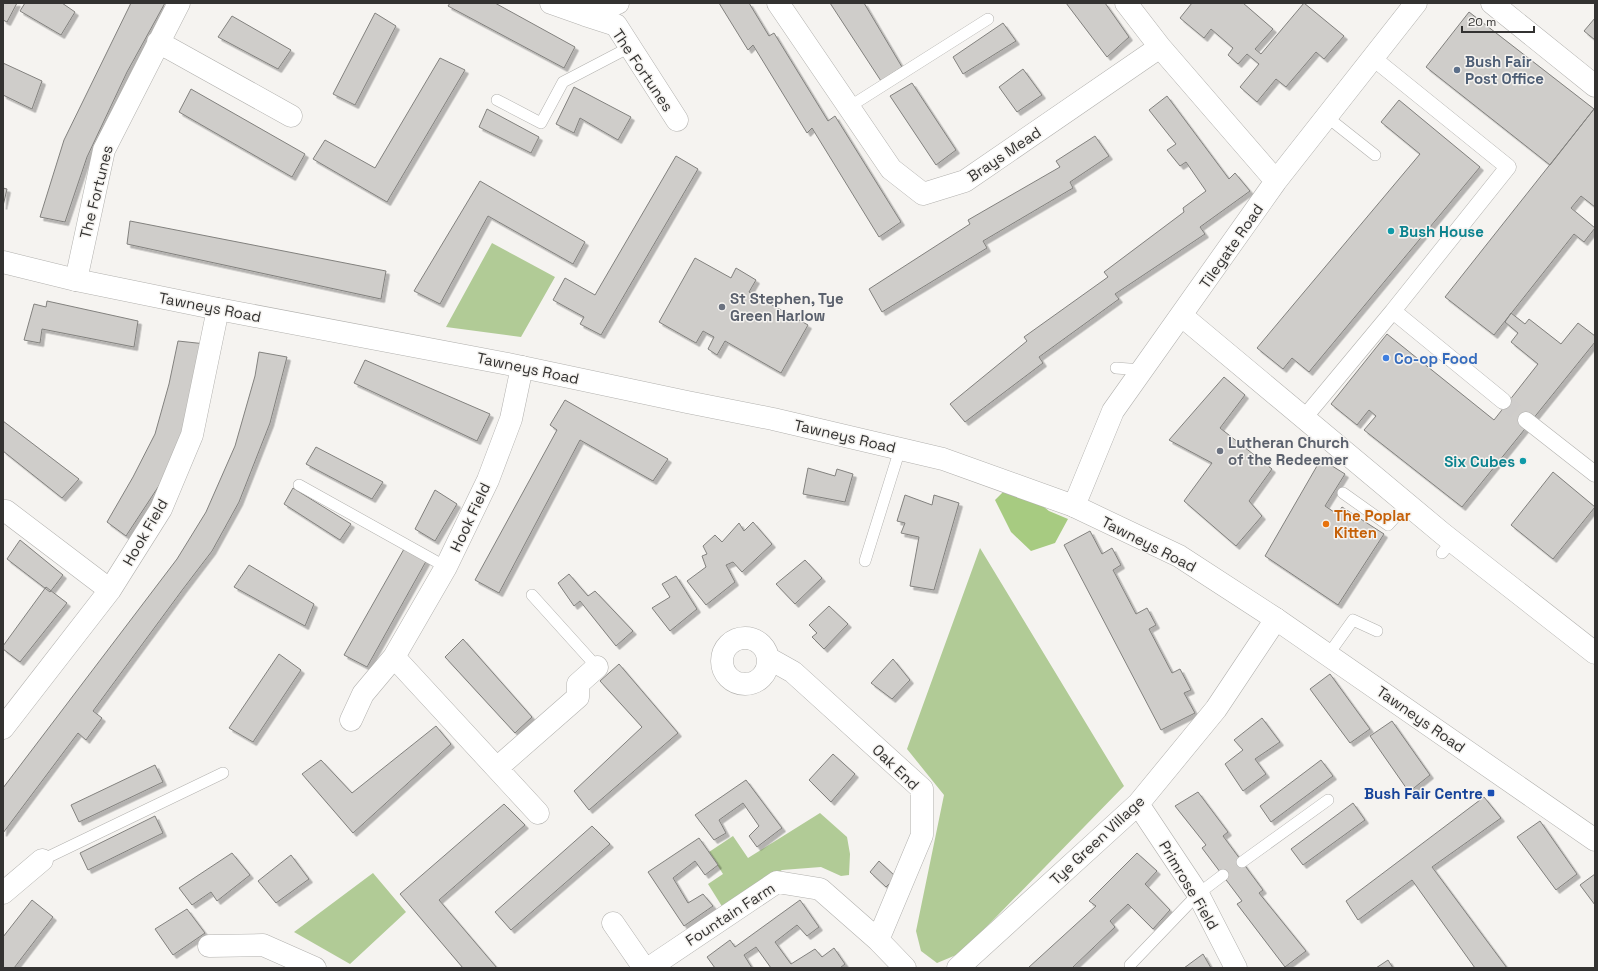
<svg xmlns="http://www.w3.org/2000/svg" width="1598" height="971" font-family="'Space Grotesk',sans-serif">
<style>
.green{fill:#b1cb96}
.forest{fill:#a7cb81}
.building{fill:#cfcdca;stroke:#82817e;filter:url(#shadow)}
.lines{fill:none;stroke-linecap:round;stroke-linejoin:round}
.pedestrian-tunnel{stroke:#ceccca;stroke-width:16;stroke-dasharray:16 8;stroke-linecap:butt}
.service-casing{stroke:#b2b1ae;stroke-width:12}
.pedestrian-casing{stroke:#b2b1ae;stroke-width:17}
.minor-casing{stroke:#b2b1ae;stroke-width:23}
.tertiary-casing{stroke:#b2b1ae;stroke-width:23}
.service{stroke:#fff;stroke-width:11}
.pedestrian{stroke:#fff;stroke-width:16}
.minor{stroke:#fff;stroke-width:22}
.tertiary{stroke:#fff;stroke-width:22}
.service-dot{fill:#5c6f8a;stroke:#f5f3f0;stroke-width:1.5}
.culture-dot{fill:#0f9aa8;stroke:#f5f3f0;stroke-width:1.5}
.worship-dot{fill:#6b7280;stroke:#f5f3f0;stroke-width:1.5}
.shop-dot{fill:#3f7fe0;stroke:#f5f3f0;stroke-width:1.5}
.food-dot{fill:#e8710a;stroke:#f5f3f0;stroke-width:1.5}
.transit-dot{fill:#1a4fb4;stroke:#f5f3f0;stroke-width:1.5}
.labels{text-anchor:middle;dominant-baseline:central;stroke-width:3;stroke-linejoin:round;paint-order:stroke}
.service-label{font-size:15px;font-weight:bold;fill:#4e5e75;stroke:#f5f3f0;text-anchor:start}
.street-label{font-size:15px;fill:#333231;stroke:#f5f3f0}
.culture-label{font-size:15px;font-weight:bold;fill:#0d838f;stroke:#f5f3f0;text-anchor:start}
.worship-label{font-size:15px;font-weight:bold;fill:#5b616d;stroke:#f5f3f0;text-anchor:start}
.shop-label{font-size:15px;font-weight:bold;fill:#366cbe;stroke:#f5f3f0;text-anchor:start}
.food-label{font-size:15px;font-weight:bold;fill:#c56008;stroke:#f5f3f0;text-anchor:start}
.transit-label{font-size:15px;font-weight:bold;fill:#164399;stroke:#f5f3f0;text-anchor:end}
</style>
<defs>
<filter id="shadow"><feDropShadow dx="3.5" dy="3.5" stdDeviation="0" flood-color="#0004"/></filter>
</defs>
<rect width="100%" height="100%" fill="#f5f3f0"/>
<path class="green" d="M492,243L555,277L521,337L446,327Z
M980,548L1124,786L961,953L937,963L921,951L916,931L944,795L907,749Z
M820,813L847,837L850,854L849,875L841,876L821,867L782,870L723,908L708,884L723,874L709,852L733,836L748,858Z
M373,873L406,912L350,964L294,932Z"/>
<path class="forest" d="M1005,490L1029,495L1049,511L1068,519L1055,543L1031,551L1011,532L995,500Z"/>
<path class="building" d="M3,3H17L7,22L3,20Z
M25,3H62L75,12L61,35L20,11Z
M131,3H165L127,72L87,157L65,222L40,217L64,140Z
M450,3H495L575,47L564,68L448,6Z
M719,3H749L769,36L774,33L828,121L835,116L901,222L879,237L812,128L807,133L753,45L748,50Z
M830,3H864L902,67L881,81Z
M1066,3H1105L1129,37L1107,57Z
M1192,3H1243L1273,29L1255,49L1261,54L1304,3L1344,36L1324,59L1316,52L1286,87L1276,79L1257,102L1240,87L1259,64L1247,54L1238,64L1228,55L1233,48L1211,29L1204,38L1180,18Z
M1469,12L1594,109L1550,165L1426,67Z
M375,13L396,26L355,105L333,94Z
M232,16L291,50L278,69L218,37Z
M1595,18V40L1584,31Z
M1003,23L1016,41L963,74L953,57Z
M440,58L465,70L387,202L313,159L325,140L375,168Z
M3,63L42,81L32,109L3,95Z
M1023,69L1042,95L1017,112L999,87Z
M912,83L956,150L936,165L890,96Z
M574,87L631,117L618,140L580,118L574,133L556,124Z
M191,89L305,154L292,177L179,112Z
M1167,96L1229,179L1235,173L1250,191L1200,227L1205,234L1115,294L1119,299L1039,357L1043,363L965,422L950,404L1027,341L1024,337L1108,277L1104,272L1184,212L1183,208L1206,191L1186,162L1180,166L1167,150L1176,144L1149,110Z
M1399,100L1480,167L1309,372L1292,358L1283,369L1257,348L1420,154L1381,122Z
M487,109L539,137L531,153L479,127Z
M1594,109L1595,110V207L1581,196L1571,208L1595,228L1584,242L1574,234L1494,335L1445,297Z
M1095,136L1109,156L1070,182L1073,188L983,241L987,248L882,312L869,289L970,224L968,220L1060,167L1056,161Z
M676,156L698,169L601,335L580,324L584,317L553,300L565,278L595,295Z
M480,181L585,242L573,264L488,216L440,304L414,291Z
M3,188L7,189L3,206Z
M130,221L386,271L381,299L127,244Z
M695,258L731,278L736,268L756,280L749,292L808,325L781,373L725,341L717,355L708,349L714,337L703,331L696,343L659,322Z
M47,301L138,321L134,347L42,329L40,343L24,340L34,304L46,307Z
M1511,313L1525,324L1529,319L1561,344L1578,323L1595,336V342L1462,507L1364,430L1376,416L1369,410L1357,425L1331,404L1387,334L1494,420L1538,364L1511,342L1518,333L1505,322Z
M178,341L206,344L182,439L166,475L126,536L107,522L133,477L155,434L169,384Z
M259,352L287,357L270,423L239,502L212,551L183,589L93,711L102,718L86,740L78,733L3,833V788L177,559L206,512L235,446L255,376Z
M365,360L490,414L477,441L354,383Z
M1224,377L1245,395L1220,428L1272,469L1249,501L1262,516L1236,546L1184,501L1212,463L1169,440Z
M565,400L668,459L653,481L580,440L499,593L475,580L557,430L550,425Z
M3,421L79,479L62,498L3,451Z
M316,447L383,482L372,499L306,464Z
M1321,459L1345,474L1325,506L1337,514L1342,507L1384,534L1338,605L1265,556Z
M808,468L835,476L837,469L853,474L845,502L803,494Z
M1553,472L1595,507L1553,559L1511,525Z
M293,488L351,524L340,540L284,504Z
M435,490L457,504L435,541L415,529Z
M905,495L932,505L934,495L959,503L934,590L910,586L919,537L901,533L905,523L897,521Z
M753,522L772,544L742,572L733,562L726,565L735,582L706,605L687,581L706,567L702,556L707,554L703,546L715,535L722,542L739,523L744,531Z
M1090,531L1102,554L1112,548L1121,565L1113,570L1136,614L1147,608L1156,625L1149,629L1172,673L1180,669L1191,690L1184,693L1195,713L1161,730L1064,545Z
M20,540L63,575L50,592L7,559Z
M408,542L429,556L367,667L344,655Z
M805,560L822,578L795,604L776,584Z
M249,565L314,604L305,626L234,587Z
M569,574L588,596L595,591L633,631L616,646L580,601L574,606L558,583Z
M676,576L697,609L670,631L652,608L670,597L662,584Z
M46,587L67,603L20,662L3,649V646Z
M829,606L848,624L824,649L812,637L817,633L809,625Z
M463,639L532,717L515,733L445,657Z
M279,654L301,670L253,742L229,728Z
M893,659L910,680L892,699L871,683Z
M619,664L678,733L589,810L574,791L642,727L600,681Z
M1330,674L1370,729L1350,743L1310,689Z
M1262,718L1280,742L1255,759L1266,774L1243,791L1225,764L1243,750L1234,740Z
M1392,721L1430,775L1409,792L1370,736Z
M436,726L451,744L353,833L302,774L321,760L352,793Z
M833,754L855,774L831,802L809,780Z
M1321,760L1333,776L1271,822L1260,806Z
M155,765L163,782L79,822L71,805Z
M746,780L782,828L757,847L749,836L759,826L743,803L719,820L726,833L714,840L695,815Z
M1198,792L1228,832L1223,836L1263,890L1259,893L1306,951L1285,967L1237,904L1242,901L1202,848L1206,845L1175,806Z
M1484,797L1501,818L1432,867L1507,968H1475L1412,880L1358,920L1346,901Z
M1353,803L1365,820L1303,865L1291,849Z
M504,804L525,825L439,900L497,968H463L400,894Z
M155,816L163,833L88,870L80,853Z
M1540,821L1577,874L1556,890L1517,837Z
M592,826L610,844L511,930L495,912Z
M699,838L718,865L705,875L695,861L673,878L688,903L703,894L713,906L684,926L648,872Z
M232,853L250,875L217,901L211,892L192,905L179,888Z
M1137,853L1157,871L1145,884L1170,910L1153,929L1128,904L1110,921L1115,927L1072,968H1028L1096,906L1089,901Z
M291,855L309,879L276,903L258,881Z
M879,861L896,877L886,887L870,872Z
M1595,874V905L1580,885Z
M32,900L53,917L14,968H3V937Z
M800,900L819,927L807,936L797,925L775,942L791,964L815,949L822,957L834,948L845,964L840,968H771L756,947L744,955L752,968H715L707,957L730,940L735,947Z
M187,909L205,933L173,955L155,929Z
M1203,954L1211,968H1184Z
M1388,960L1393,968H1376Z"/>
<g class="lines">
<path class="pedestrian-tunnel" d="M1503,401L1526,420"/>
<g class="service-casing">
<path id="service" d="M497,100L541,123L563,82L630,47
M849,107L988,19
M1327,117L1375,155
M1116,368L1142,370
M299,485L446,567
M1343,493L1388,525L1407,504
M1442,553L1452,541
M865,561L900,449
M532,595L597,667
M1328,655L1353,620L1377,631
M42,860L223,773
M1242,862L1328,800
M1130,965L1198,894L1223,875"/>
</g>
<g class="pedestrian-casing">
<path id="pedestrian" d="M1373,58L1508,167L1393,311
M1304,418L1393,311L1503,401
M1526,420L1595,474"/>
</g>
<g class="minor-casing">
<path id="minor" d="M551,3L585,15L618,3
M778,3L891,169L923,194L965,181L1160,47
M1126,3L1160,47L1276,181
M1492,3L1595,86
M585,15L616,25L677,120
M158,42L291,116
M76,280L104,150L179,3
M1182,316L1443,534L1595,653
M1074,506L1113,411L1276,181L1416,3
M6,511L110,590
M722 661a23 23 0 1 1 46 0a23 23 0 1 1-46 0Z
M394,657L538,813
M768,658L793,672L922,789V835L878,940
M351,720L363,694L394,657L446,567L488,480L511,419L522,367
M3,728L110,590L161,509L192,435L218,309
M497,768L578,697V684L597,667
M1138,804L1198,894L1236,968
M3,893L42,860
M613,923L644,968
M209,946L263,945L315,968
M649,968L777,882L820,889L878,940L905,968
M958,968L1138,804L1216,709L1276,619"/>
</g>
<g class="tertiary-casing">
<path id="tertiary" d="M3,262L76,280L218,309L508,364L687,402L773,419L943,459L1074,506L1179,556L1276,619L1595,840"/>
</g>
<use href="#service" class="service"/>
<use href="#pedestrian" class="pedestrian"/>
<use href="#minor" class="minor"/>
<use href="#tertiary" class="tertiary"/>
</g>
<circle class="service-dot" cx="1457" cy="70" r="4"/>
<g class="culture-dot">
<circle cx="1391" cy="231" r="4"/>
<circle cx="1523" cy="461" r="4"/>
</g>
<g class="worship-dot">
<circle cx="722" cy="307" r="4"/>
<circle cx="1220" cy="451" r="4"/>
</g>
<circle class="shop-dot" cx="1386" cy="358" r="4"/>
<circle class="food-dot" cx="1326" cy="524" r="4"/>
<rect class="transit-dot" x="1487" y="789" width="8" height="8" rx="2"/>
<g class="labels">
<g class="service-label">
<text x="1465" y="61">Bush Fair<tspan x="1465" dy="17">Post Office</tspan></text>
</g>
<g class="street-label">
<text transform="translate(643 70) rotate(56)">The Fortunes</text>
<text transform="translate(1004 154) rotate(-34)">Brays Mead</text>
<text transform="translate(96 192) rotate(-76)">The Fortunes</text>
<text transform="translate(1231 246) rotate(-55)">Tilegate Road</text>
<text transform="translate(210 307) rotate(11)">Tawneys Road</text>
<text transform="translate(528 368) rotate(12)">Tawneys Road</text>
<text transform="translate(845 436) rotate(13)">Tawneys Road</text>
<text transform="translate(470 517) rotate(-65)">Hook Field</text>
<text transform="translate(145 532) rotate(-60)">Hook Field</text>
<text transform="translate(1149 544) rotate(27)">Tawneys Road</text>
<text transform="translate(1421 719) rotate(35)">Tawneys Road</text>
<text transform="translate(896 767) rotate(44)">Oak End</text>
<text transform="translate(1097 840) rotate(-43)">Tye Green Village</text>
<text transform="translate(1189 885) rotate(59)">Primrose Field</text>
<text transform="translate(730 914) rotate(-33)">Fountain Farm</text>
</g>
<g class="culture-label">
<text x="1399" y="231">Bush House</text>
<text x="1515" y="461" text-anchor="end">Six Cubes</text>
</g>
<g class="worship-label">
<text x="730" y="298">St Stephen, Tye<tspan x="730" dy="17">Green Harlow</tspan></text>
<text x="1228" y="442">Lutheran Church<tspan x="1228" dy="17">of the Redeemer</tspan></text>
</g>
<g class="shop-label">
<text x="1394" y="358">Co-op Food</text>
</g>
<g class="food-label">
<text x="1334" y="515">The Poplar<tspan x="1334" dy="17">Kitten</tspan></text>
</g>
<g class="transit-label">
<text x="1483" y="793">Bush Fair Centre</text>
</g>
</g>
<rect width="1598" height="971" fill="none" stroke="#333231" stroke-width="8"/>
<path d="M1462 26v6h72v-6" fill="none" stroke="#333231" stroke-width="2"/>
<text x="1468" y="26" font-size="12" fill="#333231" stroke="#f5f3f0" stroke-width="3" paint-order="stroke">20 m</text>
</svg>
